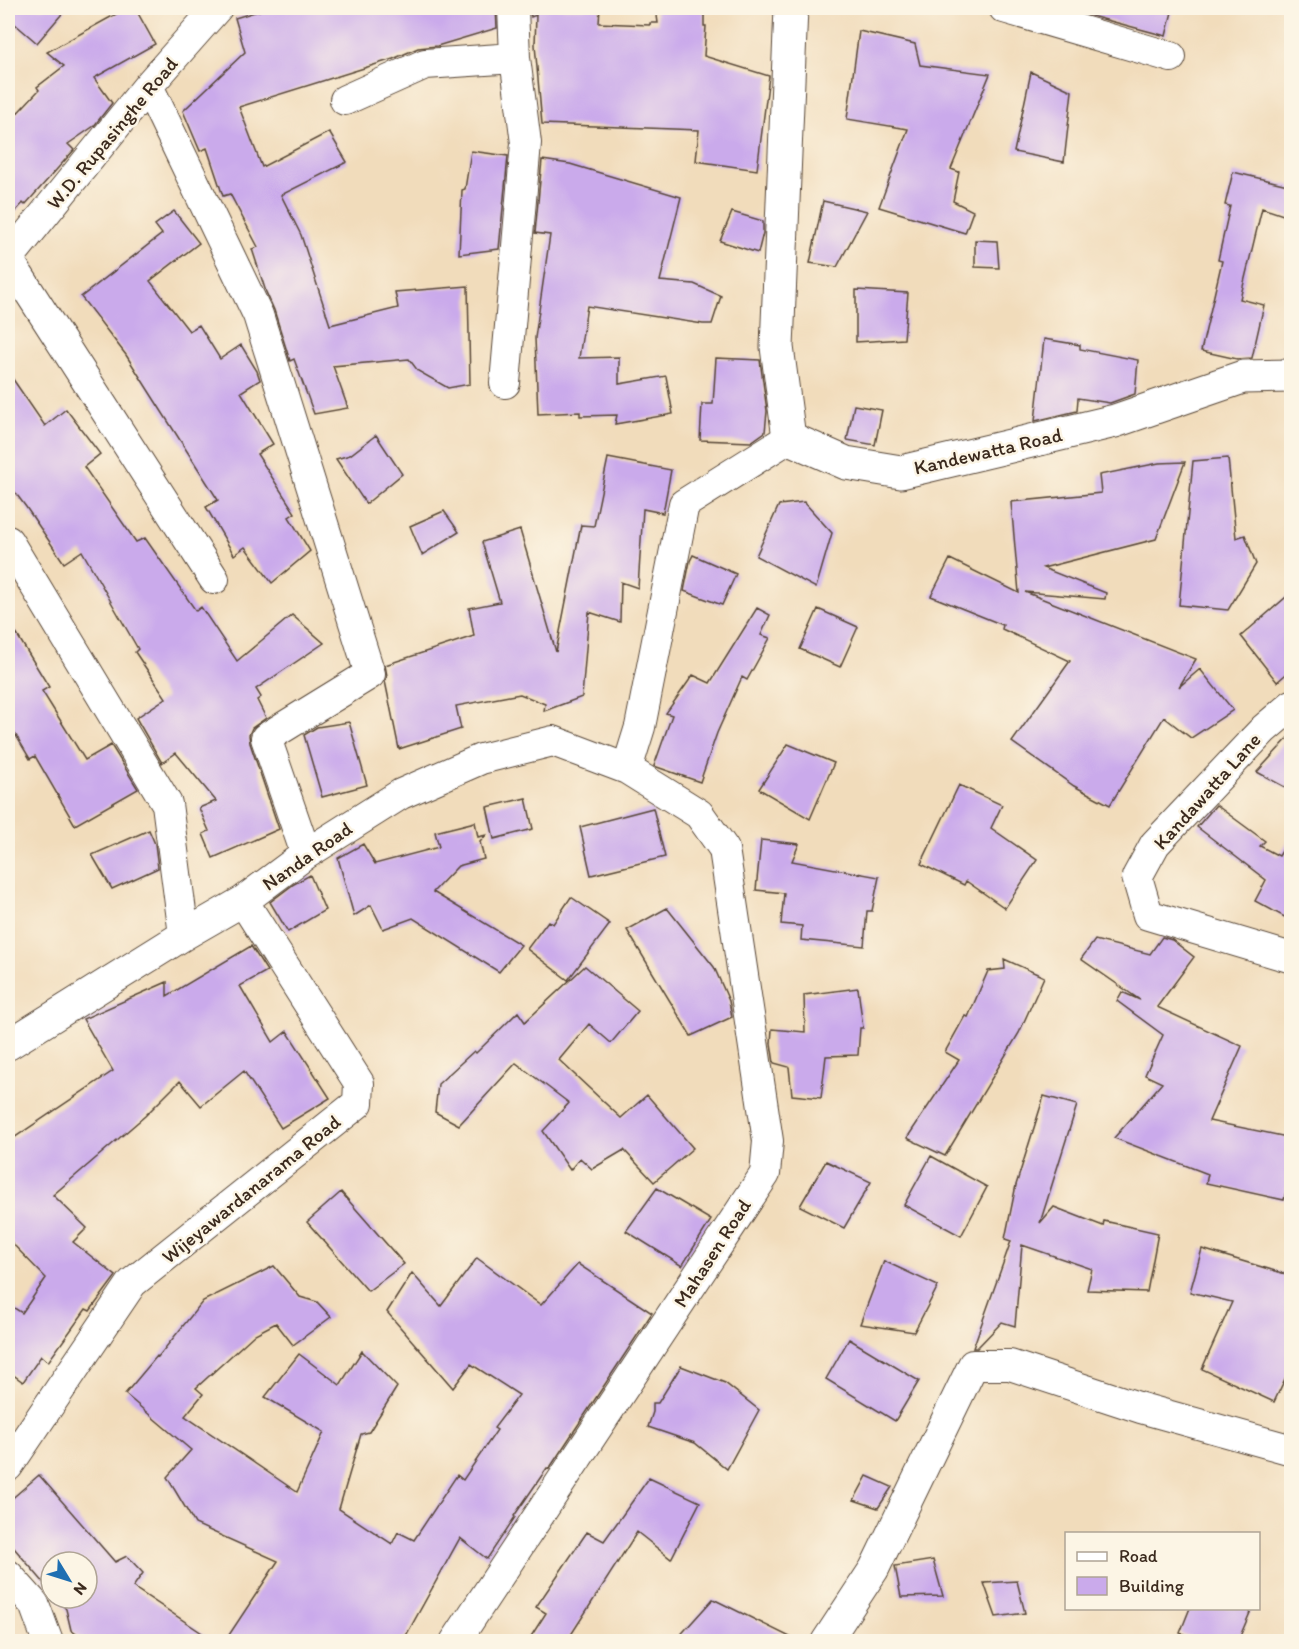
<svg xmlns="http://www.w3.org/2000/svg" width="1299" height="1649" font-family="Itim,sans-serif">
<style>
.building{fill:#caaaeb}
.lines{fill:none;stroke-linecap:round;stroke-linejoin:round}
.minor-casing{stroke:#564536;stroke-width:32}
.tertiary-casing{stroke:#564536;stroke-width:35}
.minor{stroke:#fff;stroke-width:30}
.tertiary{stroke:#fff;stroke-width:33}
.labels{text-anchor:middle;dominant-baseline:central;stroke-width:5;stroke-linejoin:round;paint-order:stroke}
.street-label{font-size:20px;fill:#3b2a1e;stroke:#fcf5e5}
</style>
<rect width="100%" height="100%" fill="#fcf5e5"/>
<filter id="ink" filterUnits="userSpaceOnUse"><feTurbulence type="fractalNoise" baseFrequency=".0167" numOctaves="2"/><feDisplacementMap in="SourceGraphic" scale="12" xChannelSelector="R" yChannelSelector="G"/><feConvolveMatrix kernelMatrix="1 2 1 2 8 2 1 2 1" color-interpolation-filters="sRGB"/></filter>
<filter id="wash" filterUnits="userSpaceOnUse"><feTurbulence type="fractalNoise" baseFrequency=".008" numOctaves="4" result="noise"/><feDisplacementMap in="SourceGraphic" scale="24" xChannelSelector="R" yChannelSelector="G"/><feGaussianBlur stdDeviation="1.35" result="paint"/><feColorMatrix in="noise" values="0 0 0 0 0 0 0 0 0 0 0 0 0 0 0 0 0 1.4 0 .05"/><feComposite in="paint" operator="in"/></filter>
<g filter="url(#wash)">
<rect width="100%" height="100%" fill="#f1dcbb"/>
<g id="blocks">
<path class="building" d="M8,8H67L37,43L8,18Z
M127,8H135L155,44L94,78L112,103L94,126L68,144L74,150L25,205L23,203L8,220V123L39,90L37,87L64,66L47,52Z
M268,8H496L497,28L437,46L418,48L393,59L239,107L262,167L329,132L347,162L281,195L301,235L330,325L398,308L395,292L468,286L470,384L448,388L418,371L409,359L333,366L348,408L314,414L294,359L290,361L274,310L266,292L252,249L258,247L230,194L223,196L207,148L200,151L183,111L245,52L235,18Z
M530,8H600L599,23L650,25V23H658L656,8H704V26H706L704,56L769,76L757,170L696,161L699,130L542,124L535,45L536,15L531,17Z
M1085,8H1173L1166,36L1084,14Z
M859,31L915,44L920,65L990,74L951,169L959,172L953,201L973,211L965,233L879,207L908,129L847,119Z
M1031,72L1072,91L1064,162L1014,152Z
M471,151L508,156L499,249L459,254L462,190L465,189Z
M542,160L570,164L681,197L660,281L694,284L721,296L712,324H703L587,306L579,358L619,357V384L666,376L673,414L615,424L617,415L580,416V412L538,414L535,338L550,235L535,233Z
M1233,172L1292,186V218L1262,208L1240,299L1264,305L1252,358L1237,359L1201,351L1222,261L1218,260L1230,206L1225,205Z
M823,201L867,211L837,267L810,263Z
M174,211L199,243L150,281L189,331L199,325L220,359L241,345L257,371L260,380L241,392L273,444L257,454L295,513L289,517L310,551L272,583L245,547L234,555L206,507L218,500L126,355L81,297L162,234L155,225Z
M732,212L763,221V233L758,253L720,241Z
M975,240L997,241L999,268L975,267Z
M856,290L908,293L904,339L856,342Z
M1044,339L1080,345V349L1138,360L1135,394L1110,403L1078,398L1077,411L1035,421Z
M716,358L760,360L767,411L765,432L751,442L700,440L702,404H713Z
M8,372L45,426L66,409L100,454L84,467L136,542L145,538L196,611L201,607L237,661L292,615L324,643L256,689L261,697L257,700L266,718L252,728L249,735L250,743L279,829L213,858L203,834L209,831L199,808L216,801L176,753L162,763L136,718L166,698L135,652L138,649L82,551L64,563L26,507L8,483Z
M854,405L882,410L875,445L847,440Z
M376,435L402,474L366,504L336,459L350,455Z
M608,458L671,470L663,513L643,509L638,588L621,582L620,622L589,612L582,697L544,711L545,704L520,694L456,706L461,729L399,749L385,681L387,676L385,665L474,636L469,608L500,602L482,542L520,530L556,652L581,525L594,526Z
M1228,458L1236,538L1245,535L1256,564L1228,610L1179,605L1193,461Z
M1185,462L1156,539L1043,568L1106,593L1105,599L1025,592L1196,659L1179,687L1200,669L1233,710L1191,738L1164,717L1110,805L1074,786L1012,742L1070,661L1002,629L1003,625L931,596L950,559L1019,593L1011,502L1101,493L1099,475L1159,463Z
M804,502L832,533L816,588L756,556L779,505Z
M444,511L459,532L422,555L410,526Z
M693,555L736,574L722,605L684,591L690,561Z
M1292,592V669L1277,682L1241,636Z
M757,608L770,615L761,635L770,638L747,680L742,677L717,733L700,782L654,766L672,715L666,713L693,675L710,683Z
M818,609L858,627L840,667L800,649Z
M8,620L49,687L42,691L85,760L111,745L138,789L75,825L35,756L30,759L8,722Z
M349,722L367,785L322,797L304,735L317,727Z
M1292,734V791L1257,772Z
M788,744L834,763L810,819L759,789Z
M959,785L1002,805L991,828L1037,860L1005,908L966,881L964,885L921,864Z
M526,798L533,829L494,839L487,807Z
M1216,805L1265,841L1260,846L1279,856L1292,835V921L1255,901L1266,880L1197,827Z
M653,808L665,857L591,875L580,827Z
M475,822L478,837L486,835L480,842L484,859L458,866L433,892L521,945L499,972L413,918L383,929L371,905L354,916L338,858L363,844L375,864L439,847L435,832Z
M149,830L155,844L158,868L112,889L92,855Z
M761,840L799,844L792,861L879,877L872,911H867L864,946L801,940L802,926L781,924L784,893L756,890Z
M310,875L325,910L288,932L270,902L294,884Z
M571,897L610,924L568,980L527,949L548,921L553,924Z
M667,908L714,967L729,1001L732,1017L691,1036L627,930Z
M1162,937L1172,940L1194,957L1157,1007L1242,1046L1209,1121L1292,1138V1165L1284,1200L1206,1183L1208,1174L1114,1138L1162,1083L1145,1075L1163,1035L1117,1001L1122,992L1140,1000L1081,959L1095,940L1150,954Z
M251,946L267,971L240,986L273,1042L287,1031L330,1098L281,1128L244,1071L201,1106L180,1081L145,1116L53,1195L87,1228L73,1242L116,1276L90,1311L86,1309L48,1362L41,1356L23,1382L8,1371V1304L22,1313L46,1278L8,1239V1142L113,1071L83,1019L167,982V996Z
M1004,959L1044,977L1019,1033L945,1156L907,1138L959,1060L945,1052L965,1016L968,1017L988,971L1005,969Z
M585,966L638,1011L611,1043L589,1024L559,1060L621,1118L647,1095L693,1148L654,1182L624,1150L592,1169L580,1158L570,1170L543,1131L569,1103L516,1063L459,1125L435,1112L438,1084L474,1051L476,1053L518,1012L525,1022Z
M858,988L863,1028H860L858,1055L826,1056L821,1098L792,1095L789,1067L774,1063L771,1043L772,1029L805,1032L804,995Z
M1044,1096L1077,1105L1040,1223L1054,1207L1103,1226L1104,1221L1158,1233L1147,1292L1087,1290L1092,1269L1022,1245L1015,1326L1002,1322L977,1348H973L1011,1241L1005,1239L1016,1185Z
M931,1156L987,1187L961,1236L904,1205Z
M826,1161L871,1182L844,1228L800,1206Z
M657,1188L711,1220L682,1266L626,1231Z
M341,1192L404,1264L368,1291L307,1222Z
M1202,1249L1292,1276V1364L1274,1402L1202,1369L1232,1302L1190,1292Z
M477,1258L541,1305L578,1264L652,1313L549,1469L547,1468L514,1516L515,1517L487,1559L460,1538L403,1641H225L278,1561L195,1524L167,1477L191,1450L125,1394L157,1356L158,1357L203,1301L274,1266L300,1297L317,1302L331,1317L293,1345L276,1323L255,1334L196,1388L203,1394L185,1416L297,1492L324,1432L265,1397L299,1354L340,1385L362,1351L397,1387L369,1432L361,1434L339,1509L392,1544L398,1532L414,1540L457,1475L463,1480L497,1430L494,1428L519,1395L471,1364L453,1388L387,1312L412,1273L441,1306Z
M884,1261L938,1286L914,1332L860,1324Z
M849,1339L919,1381L895,1421L826,1379Z
M681,1366L725,1383L759,1410L727,1469L695,1443L648,1427L653,1412V1403H658Z
M39,1475L115,1562L127,1556L143,1573L133,1587L214,1641H85L71,1630L66,1609L57,1598H87V1562H51V1591L8,1541V1502Z
M867,1476L892,1487L878,1508L854,1500Z
M649,1478L700,1502L671,1559L637,1532L567,1641H528L546,1613L536,1607L587,1532L604,1541Z
M933,1560L943,1596L901,1597L895,1566Z
M1017,1581L1025,1613L996,1617L984,1583Z
M713,1599L798,1641H675Z
M1190,1608H1252L1238,1641H1202L1180,1633Z"/>
</g>
</g>
<g filter="url(#ink)">
<use href="#blocks" fill-opacity="0" stroke="#564536" stroke-width="1.5"/>
<g class="lines">
<g class="minor-casing">
<path id="minor" d="M1004,8L1171,57
M148,86L258,315L370,674L266,738L306,854
M345,100L425,64L515,58
M8,259L214,579
M8,259L148,86L217,8
M505,383L526,143L515,58L513,8
M8,541L167,804L184,935
M1292,705L1264,729L1155,844L1137,877L1148,915L1292,958
M627,769L640,727L684,504L789,438
M8,1045L184,935L243,901L306,854L401,794L481,759L553,741L627,769L699,814L724,849L768,1141L765,1174L455,1642
M8,1466L132,1283L358,1103L359,1083L243,901
M8,1575L34,1604L48,1642
M826,1642L874,1569L973,1365H1010L1141,1408L1292,1450"/>
</g>
<g class="tertiary-casing">
<path id="tertiary" d="M791,8L777,347L789,438L846,463L901,472L1115,421L1243,377L1292,376"/>
</g>
<use href="#minor" class="minor"/>
<use href="#tertiary" class="tertiary"/>
</g>
</g>
<g class="labels">
<g class="street-label">
<text transform="translate(112 133) rotate(-50)">W.D. Rupasinghe Road</text>
<text transform="translate(988 451) rotate(-13)">Kandewatta Road</text>
<text transform="translate(1207 791) rotate(-48)">Kandawatta Lane</text>
<text transform="translate(307 856) rotate(-35)">Nanda Road</text>
<text transform="translate(251 1189) rotate(-39)">Wijeyawardanarama Road</text>
<text transform="translate(712 1253) rotate(-57)">Mahasen Road</text>
</g>
</g>
<rect width="1299" height="1649" fill="none" stroke="#fcf5e5" stroke-width="30"/>
<rect x="1065" y="1532" width="195" height="78" fill="#fcf5e5" stroke="#afa495" stroke-width="1.5"/>
<rect x="1077" y="1552" width="30" height="9" fill="#ffffff" stroke="#afa495" stroke-width="1.5"/>
<text x="1119" y="1562" font-size="18" fill="#3b2a1e">Road</text>
<rect x="1077" y="1577" width="30" height="18" fill="#caaaeb" stroke="#afa495" stroke-width="1.5"/>
<text x="1119" y="1592" font-size="18" fill="#3b2a1e">Building</text>
<g transform="translate(69 1580) rotate(128)"><circle r="28" fill="#fcf5e5" stroke="#afa495" stroke-width="1.5"/>
<path d="M0-4.5L10 22L0 15L-10 22Z" fill="#1f6fb2"/>
<text y="-9" font-size="16" font-weight="bold" text-anchor="middle" fill="#3b2a1e">N</text>
</g>
</svg>
